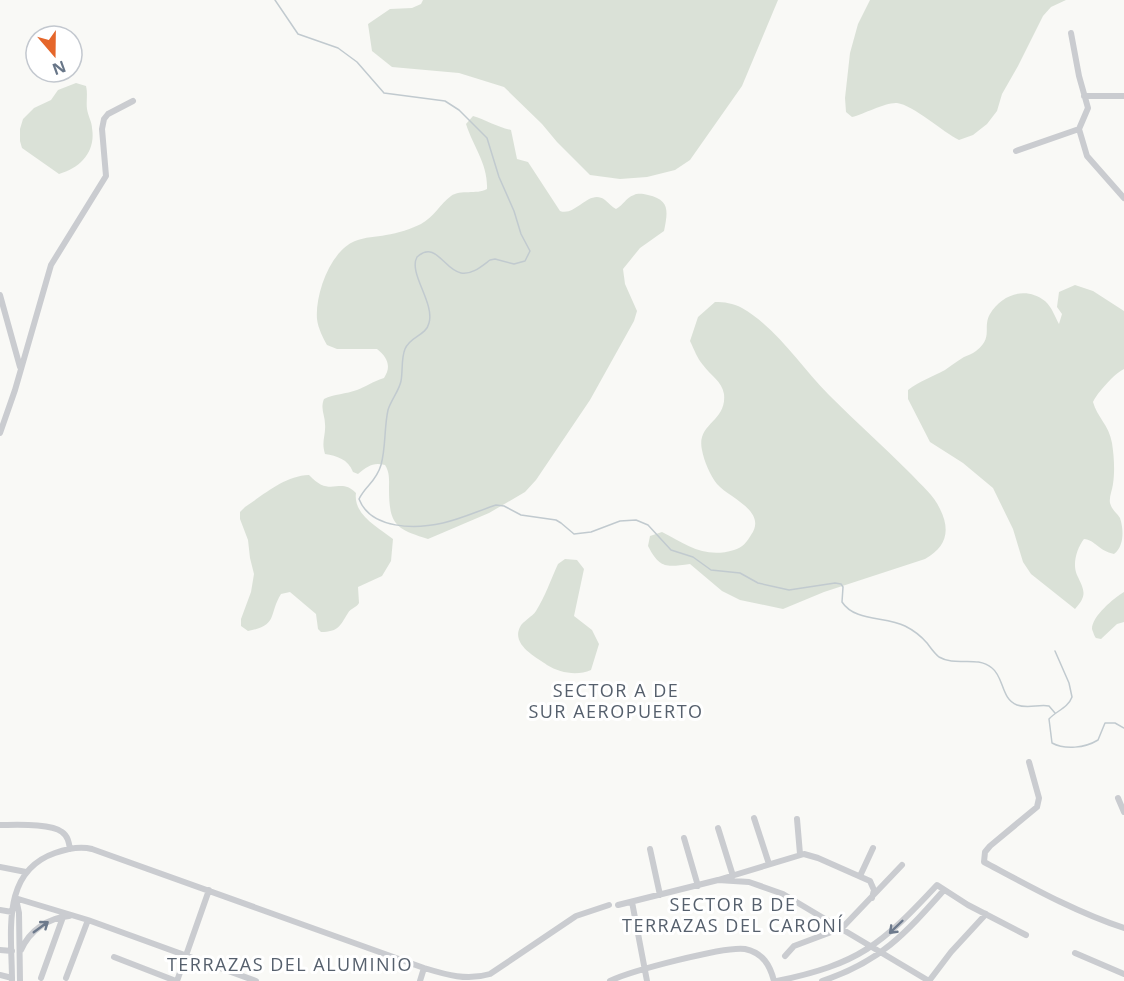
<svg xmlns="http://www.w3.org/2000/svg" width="1124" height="981" font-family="'Open Sans',sans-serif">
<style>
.green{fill:#dae1d7}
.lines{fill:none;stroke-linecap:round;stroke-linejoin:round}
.stream{stroke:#c1cacf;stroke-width:1.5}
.minor{stroke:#caccd0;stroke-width:6}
.oneway{stroke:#6d7a8c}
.labels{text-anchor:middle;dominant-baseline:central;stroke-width:6;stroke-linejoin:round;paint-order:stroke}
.neighbourhood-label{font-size:18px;letter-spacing:1.5px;fill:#56606d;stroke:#fff}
</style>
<rect width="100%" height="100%" fill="#f9f9f6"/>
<path class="green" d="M423,0H778L742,86L690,160L675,170L647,177L620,179L590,175L557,142L542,124L504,87L459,73L392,67L372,51L368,24L390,9L412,8L421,4Z
M870,0H1066L1051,7L1043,16L1018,66L1002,94L997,111L987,124L973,135L959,140C943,132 913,105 897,103C886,102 864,114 852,117L846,112L845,98L850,53L858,24Z
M76,83L86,86C88,94 86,101 87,109C88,116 92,122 92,128C96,151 81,168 59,174L22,148L20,141V129L23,119L34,108L51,100L58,90Z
M473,116C486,120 497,127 511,130L517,159L528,162L560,211C576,217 589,188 605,200C609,203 612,207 616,209C624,205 625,198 634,195C638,193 643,194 648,195C670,200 668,211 664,231L640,248L623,269L625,284L637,311L634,321L590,400L536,480L525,492L489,513L428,539C396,529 389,525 389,489C389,480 390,473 385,465C373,462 368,466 358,474L353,472C348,459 337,456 325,454C321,441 326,436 325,424C325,415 320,409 324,399C334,394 346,394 357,390C365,387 374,381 384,378C392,366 387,357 377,349H337L327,345C323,338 318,328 317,319C315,295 330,251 355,241C365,237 376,237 386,235C398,233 411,229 421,224C434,217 440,204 451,196C461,189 476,195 487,189C488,164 473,146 466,124Z
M1075,285L1093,291L1124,311V369C1115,373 1097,393 1093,402C1097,417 1109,425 1112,443C1114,456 1115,471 1113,484C1112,491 1109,497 1110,503C1112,510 1116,512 1120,518C1124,530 1124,547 1114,554C1099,551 1095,540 1084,539C1077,548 1072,564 1077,575C1084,590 1088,595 1075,609L1031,574L1023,562L1013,529L993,488L963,463L930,442L908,399V390C920,381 932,377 945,370C951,366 957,361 964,357C968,355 972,354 976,351C994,337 982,328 990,314C1002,294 1026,286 1045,301C1052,307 1055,317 1059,324L1062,314L1057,307L1059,292Z
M715,302C724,302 733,303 742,308C778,329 800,366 829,395C856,422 884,447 911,474C921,485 934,495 940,509C951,531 946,547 925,559L824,592L783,609L740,600L722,591L690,564C666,567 660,569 648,546L650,536L662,532C687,545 705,559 734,550C742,548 747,542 751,535C768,511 729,498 717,484C710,475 704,461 702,450C696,423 727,422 724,394C722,381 710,375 703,365C697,358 694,349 690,341L698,317Z
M309,475C331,499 339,476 356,493C353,515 378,527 393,539L391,561L382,576L358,587L359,603C356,608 351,608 348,613C340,626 338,632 321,632L318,629L316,614L290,592L281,594C268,615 279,625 248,631L241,626V619L251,592L254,574L250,558L248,540L240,519V512L245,507C265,494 284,476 309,475Z
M565,559L577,560L584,569L574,616L592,630L599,644L591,670C577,676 560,673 547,665C536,657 511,645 520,627C523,621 532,617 536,611C545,597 551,579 558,564Z
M1124,592V622L1117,624L1101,639L1096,638C1095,638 1092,629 1092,629C1092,616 1114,598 1124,592Z"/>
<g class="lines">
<path class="stream" d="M275,0L298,34L338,48L357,62L384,93L445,101L459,110L487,138L499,177L514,211L521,234L530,251L525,261L514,264L495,259L490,260C482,266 472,275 461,273C444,270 436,240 417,257C408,273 435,303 429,323C426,336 410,336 405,349C401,359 403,370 401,381C399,391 391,400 388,410C384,428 386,447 381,465C376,482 366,485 359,499C371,530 416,529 443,523C461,519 478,511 496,505L504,506L521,515L556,520L561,523L574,534L591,532L620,521L636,520L648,525L671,550L693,557L711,570L740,573L758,583L789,590L835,583L841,584L843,587L842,602C855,622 886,616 905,626C913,630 921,636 927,643C930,647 934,653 939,657C956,667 976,655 992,668C1004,677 1001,699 1017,705C1028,709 1039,704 1049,706L1055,713
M1055,651L1069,683L1072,697C1068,708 1056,711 1049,719L1052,743C1065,750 1085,748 1098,740L1105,723H1115L1124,728"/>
<path class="minor" d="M1071,33L1079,76L1088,108L1079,129L1087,156L1124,198
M1084,96H1124
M1016,151L1079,129
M0,295L20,367
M0,433L15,390L51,265L106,176L102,129L104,119L108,114L133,101
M1029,762L1039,798L1037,807L990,846L985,852L984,862C1029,886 1075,912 1124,928
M1118,798L1124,812
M754,818L769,864
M797,819L800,854
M0,825C15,825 51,823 62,832C68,836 69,843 70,849
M718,828L733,876
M684,838L698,886
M650,849L660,895
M0,867L26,872
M860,876L873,848
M718,880L749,882L783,894L929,981L951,952L986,914
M15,898L88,920L256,981
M16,899L19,913L20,981
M632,902L647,981
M618,905L718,880L804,854L818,858L870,881L874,890L872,898
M0,910L12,912
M0,950L12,951
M21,950C30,930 48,918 69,916
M1075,953L1124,974
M785,956L794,946L842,928L902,865
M114,957L176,981
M0,975L12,978
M41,978L63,917
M66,978L88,920
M12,981C12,934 0,872 55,853C66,849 81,846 92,849L424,968C447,975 467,981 490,974L576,916L609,905
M177,981L209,890
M420,981L424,968
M610,981C630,971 725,946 745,949C763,953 770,965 774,981
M777,981C859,964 881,945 937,885L968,905L1026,935
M822,981C880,962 905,934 944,890"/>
</g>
<defs><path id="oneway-shaft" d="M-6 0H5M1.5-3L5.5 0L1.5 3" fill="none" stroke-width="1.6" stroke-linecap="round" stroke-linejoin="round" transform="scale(1.5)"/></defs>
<g class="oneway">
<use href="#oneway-shaft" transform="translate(41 927) rotate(-36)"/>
<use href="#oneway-shaft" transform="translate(896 927) rotate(136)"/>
</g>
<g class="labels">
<g class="neighbourhood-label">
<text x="616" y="690">SECTOR A DE<tspan x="616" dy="21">SUR AEROPUERTO</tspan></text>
<text x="733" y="904">SECTOR B DE<tspan x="733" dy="21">TERRAZAS DEL CARONÍ</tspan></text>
<text x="290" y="964">TERRAZAS DEL ALUMINIO</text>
</g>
</g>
<g transform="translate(54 54) rotate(160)"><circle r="28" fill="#ffffff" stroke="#c3c8cf" stroke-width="1.5"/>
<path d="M0-4.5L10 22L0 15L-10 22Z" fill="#e5662a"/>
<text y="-9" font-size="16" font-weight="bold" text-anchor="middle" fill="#687688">N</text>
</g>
</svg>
